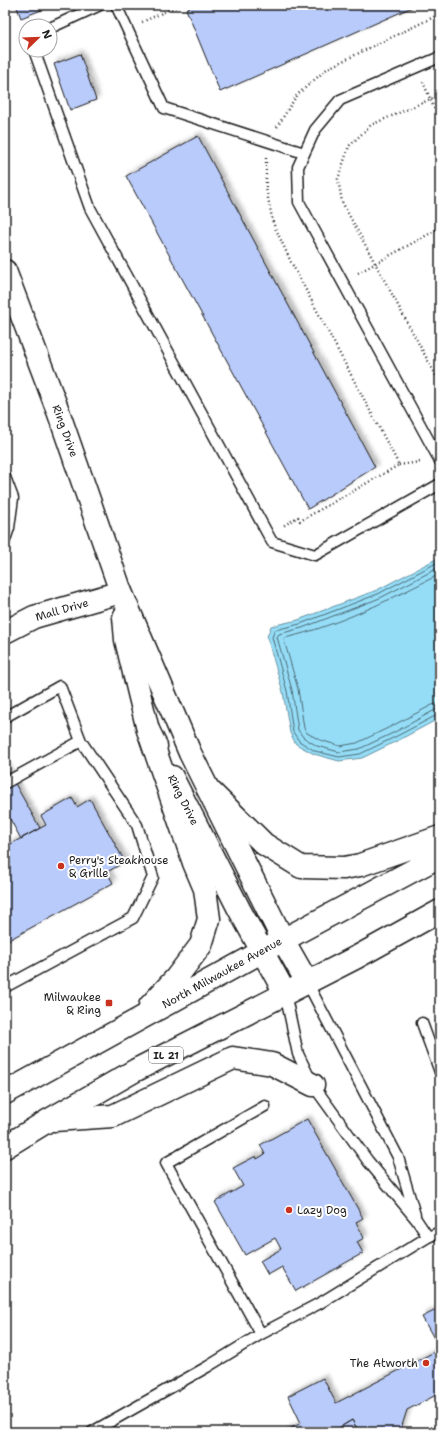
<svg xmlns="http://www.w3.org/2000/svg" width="445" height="1437" font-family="'Shantell Sans',sans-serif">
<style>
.water{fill:#95ddf7;stroke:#65909f}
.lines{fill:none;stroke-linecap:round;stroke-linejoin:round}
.shore{stroke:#4c6974;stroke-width:1}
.building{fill:#b9cbfa;stroke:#1c1c1c;filter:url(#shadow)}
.service-casing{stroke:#1c1c1c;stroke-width:13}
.tertiary-casing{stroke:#1c1c1c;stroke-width:25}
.primary-casing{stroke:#1c1c1c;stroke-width:25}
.path{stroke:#1c1c1c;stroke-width:2.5;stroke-dasharray:1 3;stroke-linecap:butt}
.service{stroke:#fff;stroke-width:10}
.tertiary{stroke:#fff;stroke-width:22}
.primary{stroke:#fff;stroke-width:22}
.poi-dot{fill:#c8321e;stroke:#fff;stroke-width:1.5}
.labels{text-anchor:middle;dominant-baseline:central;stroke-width:4;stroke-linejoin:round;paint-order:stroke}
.shield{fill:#fff;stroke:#606060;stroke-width:1}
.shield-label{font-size:10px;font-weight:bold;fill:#1c1c1c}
.street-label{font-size:11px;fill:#1c1c1c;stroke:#fff}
.poi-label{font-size:11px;fill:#1c1c1c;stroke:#fff;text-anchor:start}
</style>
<defs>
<filter id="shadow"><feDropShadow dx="3.5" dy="-3.5" stdDeviation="2" flood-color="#0004"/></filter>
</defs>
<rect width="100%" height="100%" fill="#fff"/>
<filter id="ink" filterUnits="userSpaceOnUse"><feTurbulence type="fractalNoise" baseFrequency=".025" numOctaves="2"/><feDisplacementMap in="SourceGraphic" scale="8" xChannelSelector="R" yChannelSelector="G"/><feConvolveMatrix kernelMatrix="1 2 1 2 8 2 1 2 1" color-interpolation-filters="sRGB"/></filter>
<g filter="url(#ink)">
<path class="water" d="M440,557V718L397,741L362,758L339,761L314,754L296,744L290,733L283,692L267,637L271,626L298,620L377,590Z"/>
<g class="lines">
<path class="shore" d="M440,561L378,594L300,624L275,630L272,637L287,691L293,732L299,741L315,751L339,757L360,754L395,737L437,715L440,714
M440,567L380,598L302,628L279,634L277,637L292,690L298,730L303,737L317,746L339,752L359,749L393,733L435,710L440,709
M440,574C391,599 340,625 285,638L284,640L298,689L304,728L307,733L320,740L340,746L357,743L390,727L432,705L440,703"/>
</g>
<path class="building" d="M16,5H54L21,18Z
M194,5H417L220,92L186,9Z
M80,54L96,100L70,110L54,64Z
M198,136L375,467L308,509L126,176Z
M5,766L40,828L21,839L5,810Z
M72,798L77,807L90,799L125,862L107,872L113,883L5,942V847L46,825L41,816Z
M307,1119L363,1218L356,1222L364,1238L357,1242L363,1253L296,1291L282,1267L268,1275L260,1261L281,1249L275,1238L245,1255L215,1202L243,1186L233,1168L256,1156L257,1159L265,1154L260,1145Z
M440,1308V1393L407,1410L400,1432H359L352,1420L332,1432H284L301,1423L288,1396L323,1378L336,1403L440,1349L422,1317Z
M352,1420L359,1432H332Z"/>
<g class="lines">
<g class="service-casing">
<path id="service" d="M116,5L164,108L304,153
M50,28L100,5
M34,50L90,208L272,542L315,555L440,484
M440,57L340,100L315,130L298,167L299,202L440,461
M5,477L13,498L9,528L5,540
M5,717L60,686L81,741L137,825L153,877L133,918L5,987
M5,783L81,741
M307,982L398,1157L415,1215
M422,1023L440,1072
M428,1237L440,1232
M261,1334L166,1163L265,1106
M92,1432L207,1367L261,1334L320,1303L428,1237L416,1219L368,1161L313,1085L298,1054L285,993"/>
</g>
<g class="tertiary-casing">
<path id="tertiary" d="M5,271L58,411L121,592L190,753L283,940L307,982
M124,617L126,640L148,730L156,746
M5,632L34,617L121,592
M172,777L239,909L285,993"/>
</g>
<g class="primary-casing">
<path id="primary" d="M148,730L194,863L205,889L209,919L201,945L176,978L150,1006
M208,789L264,844L301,867L344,868L360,865L440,837
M5,1093L283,940L440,856
M54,1120L113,1116L233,1058L272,1064L313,1085
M5,1147L49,1120L136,1070L357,957L440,911"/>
</g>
<path class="path" d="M142,22L180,5
M423,82L440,122
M440,95L371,125L349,146L338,179L342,202L440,383
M277,127L297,95L328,68L440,14
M266,158V188L273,223L291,262L399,465L300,521L298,517L283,526
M358,273L440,228
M399,465L420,462"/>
<use href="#service" class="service"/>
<use href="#tertiary" class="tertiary"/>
<use href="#primary" class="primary"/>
</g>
</g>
<g class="poi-dot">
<circle cx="61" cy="866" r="4"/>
<rect x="105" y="999" width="8" height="8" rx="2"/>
<circle cx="289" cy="1210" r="4"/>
<circle cx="426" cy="1363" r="4"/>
</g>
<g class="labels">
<rect class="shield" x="149" y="1047" width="34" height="16" rx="3"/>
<g class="shield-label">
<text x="166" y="1055">IL 21</text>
</g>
<g class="street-label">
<text transform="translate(65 431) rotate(70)">Ring Drive</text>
<text transform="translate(62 610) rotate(-16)">Mall Drive</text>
<text transform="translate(183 800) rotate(63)">Ring Drive</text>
<text transform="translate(222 973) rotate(-29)">North Milwaukee Avenue</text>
</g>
<g class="poi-label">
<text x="69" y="860">Perry's Steakhouse<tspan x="69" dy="13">&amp; Grille</tspan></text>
<text x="101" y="997" text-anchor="end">Milwaukee<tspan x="101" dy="13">&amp; Ring</tspan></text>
<text x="297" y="1210">Lazy Dog</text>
<text x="418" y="1363" text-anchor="end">The Atworth</text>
</g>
</g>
<rect width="445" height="1437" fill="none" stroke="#fff" stroke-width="20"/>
<rect x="10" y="10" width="425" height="1417" fill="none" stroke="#1c1c1c" stroke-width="1.5" filter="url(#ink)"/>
<g transform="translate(38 38) rotate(67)"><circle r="19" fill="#ffffff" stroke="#a4a4a4"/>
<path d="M0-3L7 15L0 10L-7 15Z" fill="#c8321e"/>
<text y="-6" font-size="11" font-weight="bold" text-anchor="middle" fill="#1c1c1c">N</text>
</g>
</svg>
